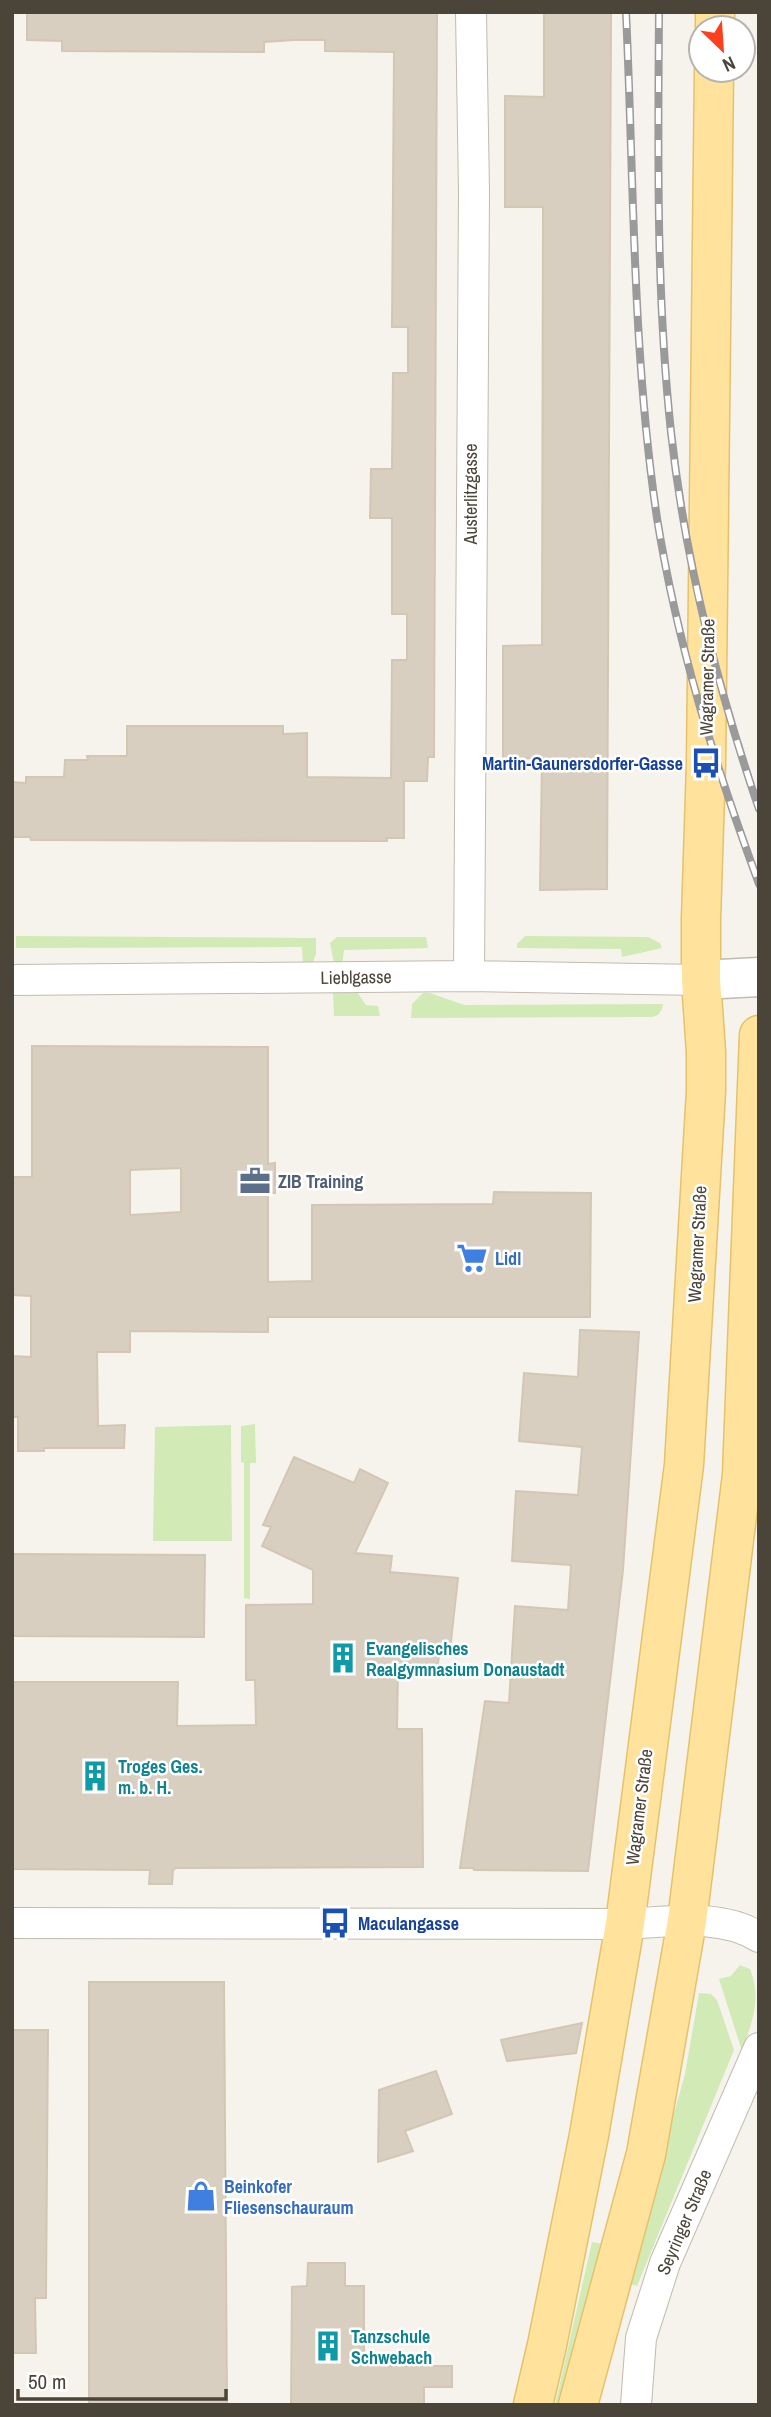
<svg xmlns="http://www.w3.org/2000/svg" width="771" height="2417" font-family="'Archivo Narrow',sans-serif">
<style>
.green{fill:#d2eab5}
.building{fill:#d8cfc1;stroke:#d3c7b4;stroke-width:2;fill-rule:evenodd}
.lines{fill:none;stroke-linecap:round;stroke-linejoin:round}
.minor-casing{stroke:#c2bbae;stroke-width:32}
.tertiary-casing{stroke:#c2bbae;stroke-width:41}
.primary-casing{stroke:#e6c16a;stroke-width:41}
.minor{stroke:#fff;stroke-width:30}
.tertiary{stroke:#fff;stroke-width:38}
.primary{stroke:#ffe39c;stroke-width:38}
.rail-casing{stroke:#9a9a9a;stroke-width:8}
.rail{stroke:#fff;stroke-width:5;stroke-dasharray:16;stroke-linecap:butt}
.labels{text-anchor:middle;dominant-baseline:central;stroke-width:5;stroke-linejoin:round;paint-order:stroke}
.street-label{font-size:18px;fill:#4b4439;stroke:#fff}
.transit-label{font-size:18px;font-weight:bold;fill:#164399;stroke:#fff;text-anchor:end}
.service-label{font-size:18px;font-weight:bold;fill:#4e5e75;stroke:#fff;text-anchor:start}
.shop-label{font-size:18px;font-weight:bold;fill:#366cbe;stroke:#fff;text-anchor:start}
.culture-label{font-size:18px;font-weight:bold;fill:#0d838f;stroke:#fff;text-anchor:start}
</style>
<rect width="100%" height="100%" fill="#f6f3ec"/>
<path class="green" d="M16,936L316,938V954L311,967L303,964L302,947L16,948Z
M525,936L648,937L660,943L662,948L622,957L621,949L517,948V944Z
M337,937H426L428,948L344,950L342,967L335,968L330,943Z
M333,992H357L366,1005L378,1006L380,1016H334Z
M423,993H430L464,1005L663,1004L662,1009L658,1015L652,1017L411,1018L412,1004Z
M255,1424L256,1463H250V1599L244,1598V1463L241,1462V1426Z
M231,1425L232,1541H153L155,1427Z
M740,1965L750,1969C762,1998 752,2023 742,2051L719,1979L731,1976Z
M699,1993L711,1994L717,2000L734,2050L637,2286L630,2284L657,2152L675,2110L685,2074Z
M592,2242L603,2244L574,2405H555Z"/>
<path class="building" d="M27,12H437L434,757H428L427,781H404V838H387V841L31,840L30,837H12V782L26,783V777H64L65,760H88L87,756H127V726H283V734L307,733V777L391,778L392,660H407V614H392V518H370L371,469H392L393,373H408V327H392L394,52L325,51V40H294L264,42V52L62,51V41L27,40Z
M544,12H611L607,889L540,890L542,758L503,759V646L542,645L543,207H505V96L544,97Z
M32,1046L268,1047V1164L275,1163V1193H268V1282L312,1281V1205L493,1204L494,1192L591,1193L590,1317H268V1332L130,1331V1352H97L98,1426L125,1425L124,1448H44V1451H18V1417H12V1356L31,1357V1296L12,1295V1177H32ZM181,1168V1212L130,1215V1170Z
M580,1330L639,1332L623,1570L588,1871L474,1870L473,1868H460L485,1701L509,1703L515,1606L568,1610L571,1565L512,1561L516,1491L578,1495L582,1447L519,1441L524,1373L578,1377Z
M294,1457L354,1483L360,1469L388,1483L355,1553L392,1556L390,1572L458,1578L450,1650L440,1649L437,1670L398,1666L397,1729H422L423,1867L176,1868L173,1870L172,1884H149L150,1870L12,1869V1682H178L177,1726L256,1725L255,1680H246V1605L313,1604V1570L262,1546L271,1527L263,1525Z
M12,1554L205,1555L204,1637L12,1636Z
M89,1982H224L227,2405H89Z
M582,2023L576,2053L507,2061L501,2040Z
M12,2030H48L46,2298H35L36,2353H12Z
M436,2071L452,2114L405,2131L413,2151L378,2162L379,2090Z
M308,2263H345V2286H364V2366H452V2387H424V2405H291L292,2287L307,2286Z"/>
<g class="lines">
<g class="minor-casing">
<path id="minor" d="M469,976L474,192L471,12
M12,980L469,976L701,980
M12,1923L625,1924C669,1922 720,1913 759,1937
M636,2405L641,2338L665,2263L759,2048"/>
</g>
<g class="tertiary-casing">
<path id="tertiary" d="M701,980L759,977"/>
</g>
<g class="primary-casing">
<path id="primary" d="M715,28V12
M533,2405L547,2345L589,2135L625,1924L684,1465L706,1091V1052L701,980V919L706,763L714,70
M578,2405L646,2154L687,1921L742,1475L759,1035"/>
</g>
<use href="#minor" class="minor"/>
<use href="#tertiary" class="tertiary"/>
<use href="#primary" class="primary"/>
<g class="rail-casing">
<path id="rail" d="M626,12C634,181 632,350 657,518C677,644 715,765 759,884
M659,12C658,152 656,293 671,432C685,561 717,686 759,809"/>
</g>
<use href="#rail" class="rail"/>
</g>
<defs>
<g id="bus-bare" transform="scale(2.415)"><path d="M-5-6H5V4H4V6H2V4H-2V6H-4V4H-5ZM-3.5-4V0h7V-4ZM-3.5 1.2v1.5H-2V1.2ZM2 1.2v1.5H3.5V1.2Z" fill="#1a4fb4" stroke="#fff" stroke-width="2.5" paint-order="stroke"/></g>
<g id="office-bare" transform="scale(2.415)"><path d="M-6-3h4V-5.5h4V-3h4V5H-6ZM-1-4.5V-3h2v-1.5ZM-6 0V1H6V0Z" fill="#5c6f8a" stroke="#fff" stroke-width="2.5" paint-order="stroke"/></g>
<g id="supermarket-bare" transform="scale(2.415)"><path d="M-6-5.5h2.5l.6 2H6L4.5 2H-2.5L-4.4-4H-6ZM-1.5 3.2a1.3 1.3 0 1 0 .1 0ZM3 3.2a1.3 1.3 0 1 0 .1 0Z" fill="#3f7fe0" stroke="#fff" stroke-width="2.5" paint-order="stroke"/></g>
<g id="building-bare" transform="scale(2.415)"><path d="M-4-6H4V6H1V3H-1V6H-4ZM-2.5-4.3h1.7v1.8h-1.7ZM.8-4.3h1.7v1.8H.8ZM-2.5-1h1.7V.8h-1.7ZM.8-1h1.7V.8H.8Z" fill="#0f9aa8" stroke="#fff" stroke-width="2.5" paint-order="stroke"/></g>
<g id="shop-bare" transform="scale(2.415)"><path d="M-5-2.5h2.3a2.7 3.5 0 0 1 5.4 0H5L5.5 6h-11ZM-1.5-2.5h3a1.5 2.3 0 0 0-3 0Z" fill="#3f7fe0" stroke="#fff" stroke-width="2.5" paint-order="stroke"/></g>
</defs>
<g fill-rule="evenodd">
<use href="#bus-bare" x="706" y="763"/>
<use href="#office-bare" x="255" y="1181"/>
<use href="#supermarket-bare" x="472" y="1258"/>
<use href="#building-bare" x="343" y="1658"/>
<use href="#building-bare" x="95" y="1776"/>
<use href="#bus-bare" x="335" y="1923"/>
<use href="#shop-bare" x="201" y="2196"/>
<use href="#building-bare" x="328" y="2346"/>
</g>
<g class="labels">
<g class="street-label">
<text transform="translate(470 494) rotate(-90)">Austerlitzgasse</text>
<text transform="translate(707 677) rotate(-89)">Wagramer Straße</text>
<text transform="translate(356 977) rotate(-1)">Lieblgasse</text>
<text transform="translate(697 1244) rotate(-87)">Wagramer Straße</text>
<text transform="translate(639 1807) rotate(-83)">Wagramer Straße</text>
<text transform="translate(684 2222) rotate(-67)">Seyringer Straße</text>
</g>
<g class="transit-label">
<text x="683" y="763">Martin-Gaunersdorfer-Gasse</text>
<text x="358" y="1923" text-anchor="start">Maculangasse</text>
</g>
<g class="service-label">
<text x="278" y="1181">ZIB Training</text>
</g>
<g class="shop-label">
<text x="495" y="1258">Lidl</text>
<text x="224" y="2186">Beinkofer<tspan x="224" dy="21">Fliesenschauraum</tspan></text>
</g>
<g class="culture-label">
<text x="366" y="1648">Evangelisches<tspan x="366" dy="21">Realgymnasium Donaustadt</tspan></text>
<text x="118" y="1766">Troges Ges.<tspan x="118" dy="21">m. b. H.</tspan></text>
<text x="351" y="2336">Tanzschule<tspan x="351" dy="21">Schwebach</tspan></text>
</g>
</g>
<rect width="771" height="2417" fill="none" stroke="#4b4439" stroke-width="28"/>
<g transform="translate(722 49) rotate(155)"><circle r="33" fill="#ffffff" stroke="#b7b4b0" stroke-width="2"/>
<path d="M0-5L12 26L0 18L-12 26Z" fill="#fc3f1d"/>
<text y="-10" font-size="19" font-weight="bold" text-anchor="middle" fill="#4b4439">N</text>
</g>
<path d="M18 2389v10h208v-10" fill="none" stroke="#4b4439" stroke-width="3.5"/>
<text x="28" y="2389" font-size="21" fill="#4b4439" stroke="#ffffff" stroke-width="5" paint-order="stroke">50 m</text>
</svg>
